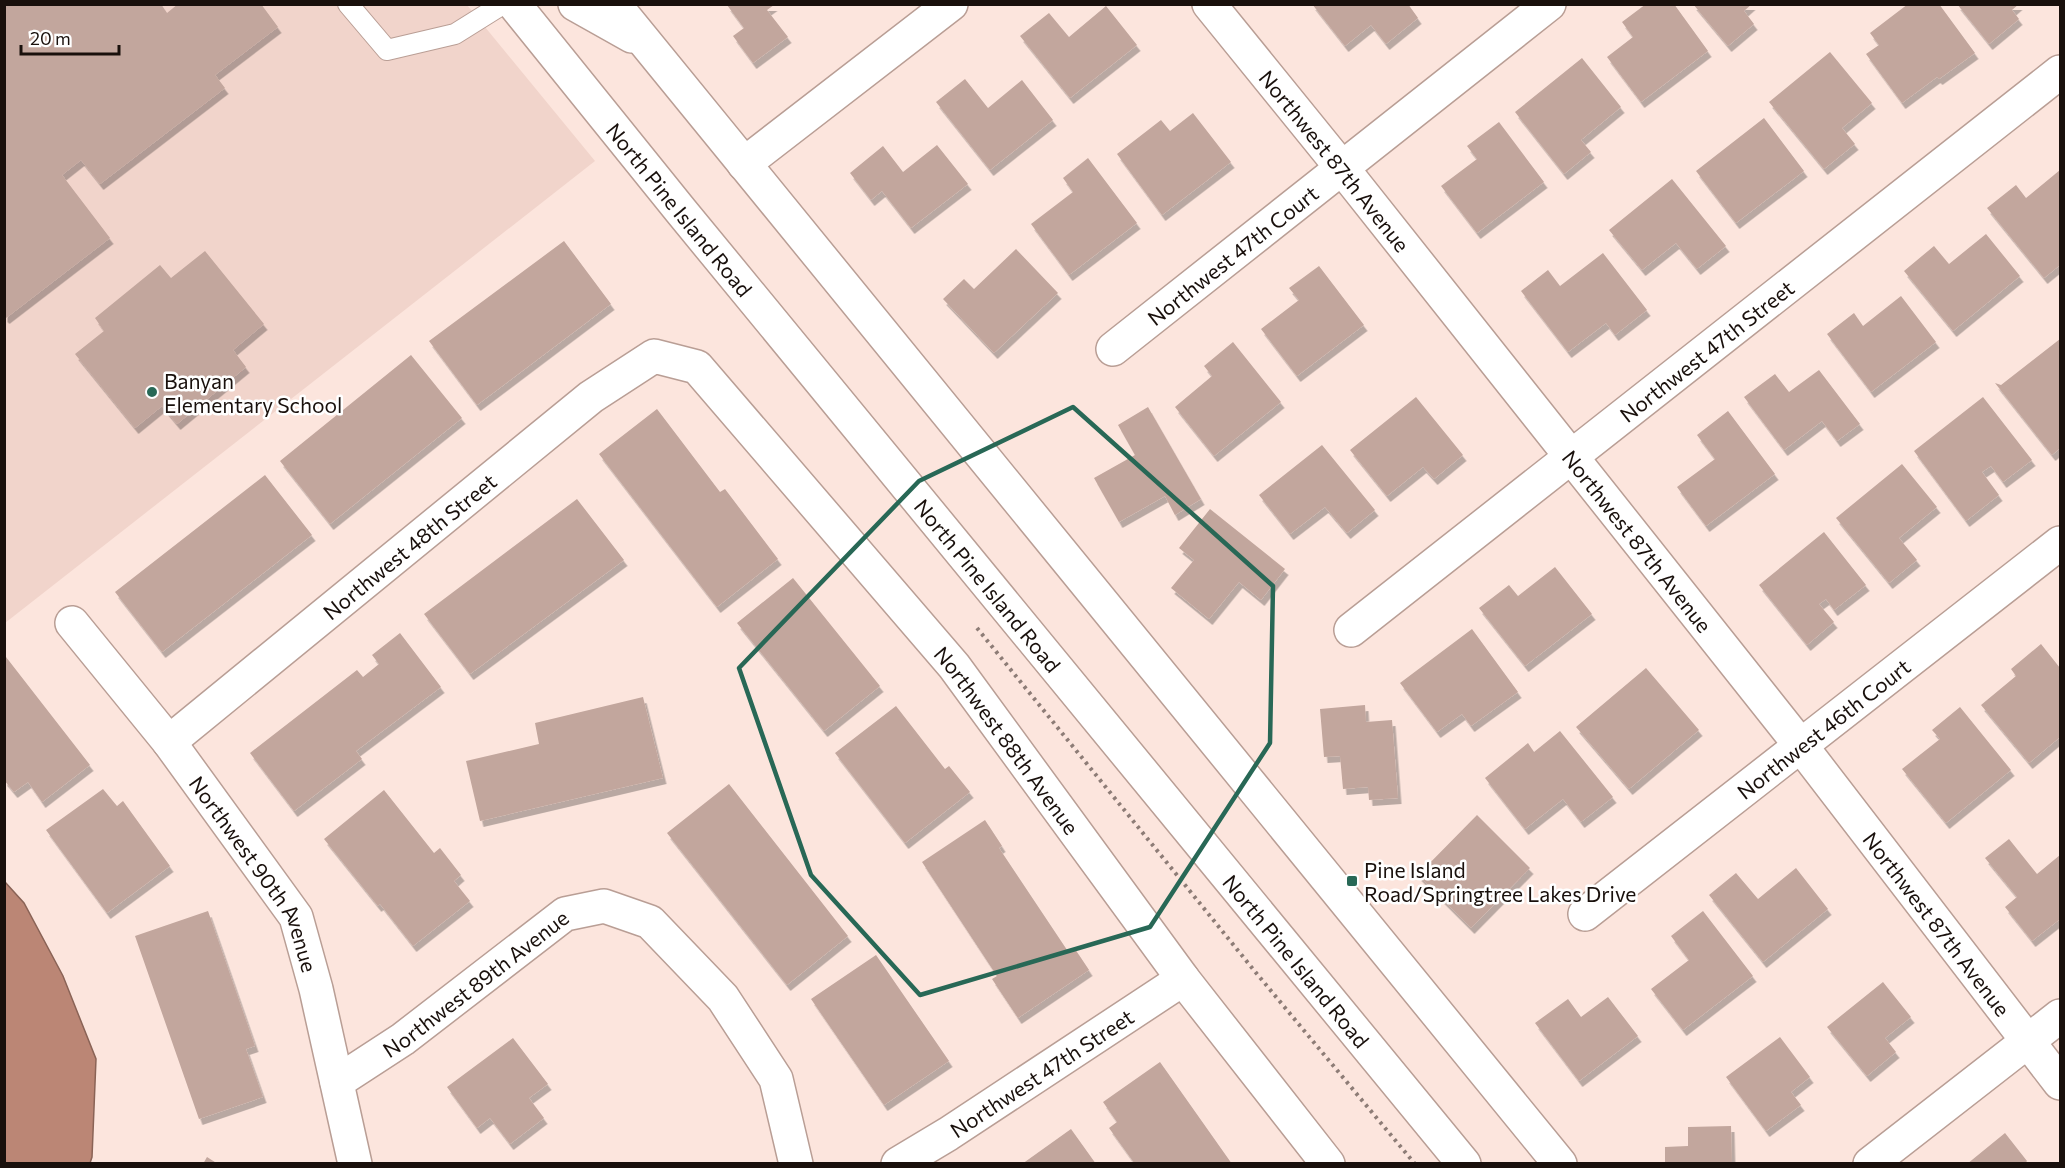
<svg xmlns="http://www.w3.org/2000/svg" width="2065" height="1168" font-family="Commissioner,sans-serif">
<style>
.built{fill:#f1d4cb}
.water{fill:#bb8675;stroke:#8a6356;stroke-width:1.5}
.building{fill:#c2a69d;filter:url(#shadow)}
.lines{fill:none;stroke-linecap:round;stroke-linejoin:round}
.lane-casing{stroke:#b99e95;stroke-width:22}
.street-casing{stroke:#b99e95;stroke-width:36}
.secondary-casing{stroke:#b99e95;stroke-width:36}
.path{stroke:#8d7c76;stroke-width:4;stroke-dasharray:3 4.5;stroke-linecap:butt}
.lane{stroke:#fff;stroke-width:20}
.street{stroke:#fff;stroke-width:33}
.secondary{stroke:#fff;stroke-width:33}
.marked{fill:none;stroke:#286856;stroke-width:4.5;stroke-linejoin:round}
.poi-dot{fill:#286856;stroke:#fff;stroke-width:2}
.labels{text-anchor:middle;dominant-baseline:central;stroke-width:5;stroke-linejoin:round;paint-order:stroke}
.street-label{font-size:21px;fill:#19100c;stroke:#fff}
.poi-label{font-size:21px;fill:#19100c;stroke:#fff;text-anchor:start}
</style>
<defs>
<filter id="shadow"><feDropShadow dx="3.5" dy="6" stdDeviation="0" flood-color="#0004"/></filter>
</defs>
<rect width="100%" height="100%" fill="#fce5dd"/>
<path class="built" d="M5,5H467L595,161L5,623Z"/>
<path class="water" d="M5,882L24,903L63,976L96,1059L92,1157L90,1163H5Z"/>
<path class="building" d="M4,4H161L167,13L178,4H261L278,27L215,75L225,88L100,184L81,160L62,175L110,238L6,318L4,316Z
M1312,4H1408L1418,18L1386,44L1371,25L1345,46Z
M1646,4H1674L1708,51L1641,102L1607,57L1633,37L1622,22Z
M1693,4H1752L1744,11L1754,24L1728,46Z
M1908,4H1939L1975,53L1939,79L1937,77L1902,103L1866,54L1879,45L1870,33Z
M1957,4H2019L2012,10L2019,19L1989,44Z
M727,5H774L767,10L788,37L753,63L733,36L744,28Z
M1106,6L1137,45L1070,98L1020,36L1049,13L1069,37Z
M1830,52L1872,103L1842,128L1855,144L1824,169L1769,102Z
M1582,58L1621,107L1581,140L1591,152L1564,174L1515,112Z
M965,79L988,108L1022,80L1053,120L990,170L936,102Z
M1193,113L1231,162L1162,215L1117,154L1161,120L1170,131Z
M1764,118L1804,171L1736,223L1696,171Z
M1499,122L1544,182L1477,233L1441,186L1477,159L1467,146Z
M937,145L968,184L911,228L882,191L871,200L850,173L883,146L903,172Z
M1088,158L1137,223L1069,275L1031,224L1073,192L1063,178Z
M2060,170V265L2044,278L1987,208L2016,185L2026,198Z
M1672,179L1726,246L1697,269L1676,243L1642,270L1609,230Z
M1986,234L2020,276L1953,331L1904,271L1934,246L1949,264Z
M564,241L611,304L477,405L429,341Z
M1016,249L1058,293L994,353L943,299L964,279L974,289Z
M205,251L264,324L233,350L246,367L177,424L162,406L135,428L75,354L104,331L95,318L160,265L171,278Z
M1603,253L1647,310L1615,335L1606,323L1568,352L1521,291L1548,270L1560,286Z
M1319,266L1364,325L1297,376L1261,329L1299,300L1289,288Z
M1901,296L1936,342L1871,392L1827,334L1854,313L1863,326Z
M2060,339V448L2052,455L1995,383L2001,385Z
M1233,342L1281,402L1214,456L1175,407L1212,376L1204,366Z
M411,355L462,418L330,524L280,461Z
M1819,370L1860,424L1837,441L1822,421L1784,450L1744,397L1775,374L1789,392Z
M1416,397L1463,455L1434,479L1423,467L1387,496L1350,450Z
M1983,397L2032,460L2003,482L1991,466L1982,472L1999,495L1966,521L1914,451Z
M1148,407L1201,499L1175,515L1165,496L1119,522L1094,478L1135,455L1118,425Z
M657,409L720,492L725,489L778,559L717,607L599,454Z
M1728,411L1775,474L1706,526L1677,487L1715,459L1697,435Z
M1322,445L1375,510L1347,533L1325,507L1290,534L1259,495Z
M1902,464L1937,507L1899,538L1917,560L1889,583L1836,518Z
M265,475L312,535L162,652L115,592Z
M577,499L624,560L470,674L424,614Z
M1210,509L1285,569L1261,600L1239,582L1209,619L1171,588L1194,560L1179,548Z
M1824,532L1866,585L1834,610L1826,599L1819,604L1834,622L1807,645L1759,585Z
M1555,567L1592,614L1525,666L1479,608L1509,585L1518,596Z
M793,578L880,686L824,731L737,623Z
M1472,629L1518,692L1471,726L1462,714L1437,732L1400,683Z
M400,633L441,687L356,751L362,759L294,811L250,753L357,670L363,677L379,664L372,655Z
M2041,644L2060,668V737L2029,763L1981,705L2016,676L2011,669Z
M6,657L90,765L42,802L28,782L14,792L4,780Z
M1646,668L1699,730L1629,789L1576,727Z
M643,697L663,778L480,821L466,761L539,744L535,723Z
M1365,705L1366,722L1392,720L1398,798L1369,800L1368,787L1343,789L1340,756L1324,757L1320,709Z
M896,706L945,769L949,766L970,792L905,843L835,753Z
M1960,707L2011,770L1946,823L1902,769L1940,739L1932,730Z
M1560,731L1613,797L1581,822L1563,799L1525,829L1485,778L1528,743L1534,752Z
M729,784L848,936L787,985L667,833Z
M103,789L117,806L123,801L170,866L107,913L46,830Z
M384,790L434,853L440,848L461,875L454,881L470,901L413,946L380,904L378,906L324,839Z
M1477,815L1530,868L1471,928L1418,875Z
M985,820L1002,846L999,848L1069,953L1075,949L1089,970L1018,1018L992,979L997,976L922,862Z
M2009,839L2037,874L2060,855V919L2032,941L2005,907L2017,897L1985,858Z
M1796,868L1828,909L1763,962L1709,895L1736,873L1758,899Z
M208,911L255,1046L246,1049L263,1097L199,1119L135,936Z
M1703,911L1753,976L1683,1030L1651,989L1689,960L1671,936Z
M876,955L949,1061L884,1105L811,999Z
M1883,982L1911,1017L1885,1038L1896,1052L1867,1076L1827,1027Z
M1608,997L1638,1036L1579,1081L1535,1023L1568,999L1581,1017Z
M1780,1037L1810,1077L1791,1092L1801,1105L1766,1131L1726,1077Z
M513,1038L548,1084L529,1098L544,1118L510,1144L490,1118L477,1128L447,1087Z
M1160,1062L1232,1164H1135L1109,1128L1117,1122L1103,1102Z
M1731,1126L1732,1164H1665V1147L1688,1146V1127Z
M1071,1129L1096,1164H1022Z
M2005,1133L2027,1161L2024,1164H1967Z
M207,1157L218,1164H203Z"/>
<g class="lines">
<g class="lane-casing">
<path id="lane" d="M348,4L387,50L455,34L503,4"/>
</g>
<g class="street-casing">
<g id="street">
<path id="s1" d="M1209,4L1342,168L1801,746L2060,1083"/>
<path d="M744,164L951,4"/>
<path id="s2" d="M1113,349L1549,4"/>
<path id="s3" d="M72,623L169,742L296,917L316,989L355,1164"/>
<path id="s4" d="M1351,630L2060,72"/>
<path id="s5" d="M169,742L591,397L654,356L697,367L954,666L1183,979L1328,1164"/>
<path id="s6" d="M1585,914L2060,543"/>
<path id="s7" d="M337,1082L403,1039L565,914L604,906L650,922L723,998L776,1079L796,1164"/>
<path id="s8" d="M898,1164L948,1134L1183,979"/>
<path d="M1870,1164L2060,1016"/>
</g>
</g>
<g class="secondary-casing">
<g id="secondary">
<path id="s9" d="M514,4L681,211L1464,1164"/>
<path d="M575,4L632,36"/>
<path d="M614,4L1560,1164"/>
</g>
</g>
<path class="path" d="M977,628L1257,974L1415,1164"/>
<use href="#lane" class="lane"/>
<use href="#street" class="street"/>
<use href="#secondary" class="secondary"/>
</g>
<path class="marked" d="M1073,407L1273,586L1270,743L1150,927L920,995L811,875L739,668L919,481Z"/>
<g class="poi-dot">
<circle cx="152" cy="392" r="6"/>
<rect x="1346" y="875" width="12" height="12" rx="3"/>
</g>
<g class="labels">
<g class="street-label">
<text stroke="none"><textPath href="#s1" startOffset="201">Northwest 87th Avenue</textPath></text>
<text stroke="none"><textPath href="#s9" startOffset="264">North Pine Island Road</textPath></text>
<text stroke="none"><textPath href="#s2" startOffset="152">Northwest 47th Court</textPath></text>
<text stroke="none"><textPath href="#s4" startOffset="452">Northwest 47th Street</textPath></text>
<text stroke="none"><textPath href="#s1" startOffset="687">Northwest 87th Avenue</textPath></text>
<text stroke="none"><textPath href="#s5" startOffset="310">Northwest 48th Street</textPath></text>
<text stroke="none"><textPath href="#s9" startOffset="750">North Pine Island Road</textPath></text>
<text stroke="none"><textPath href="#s6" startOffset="302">Northwest 46th Court</textPath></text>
<text stroke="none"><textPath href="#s5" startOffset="1150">Northwest 88th Avenue</textPath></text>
<text stroke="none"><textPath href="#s3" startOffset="312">Northwest 90th Avenue</textPath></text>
<text stroke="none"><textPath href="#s1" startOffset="1173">Northwest 87th Avenue</textPath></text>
<text stroke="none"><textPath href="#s9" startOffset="1236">North Pine Island Road</textPath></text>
<text stroke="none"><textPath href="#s7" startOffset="170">Northwest 89th Avenue</textPath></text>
<text stroke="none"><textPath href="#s8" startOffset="170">Northwest 47th Street</textPath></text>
</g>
<g class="poi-label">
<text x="164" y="380">Banyan<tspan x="164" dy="24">Elementary School</tspan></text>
<text x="1364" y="869">Pine Island<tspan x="1364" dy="24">Road/Springtree Lakes Drive</tspan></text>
</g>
</g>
<rect width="2065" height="1168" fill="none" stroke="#19100c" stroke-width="12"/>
<path d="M21 45v9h98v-9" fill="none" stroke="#19100c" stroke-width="3"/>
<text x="30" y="45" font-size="18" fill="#19100c" stroke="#ffffff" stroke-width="4.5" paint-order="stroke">20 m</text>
</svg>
